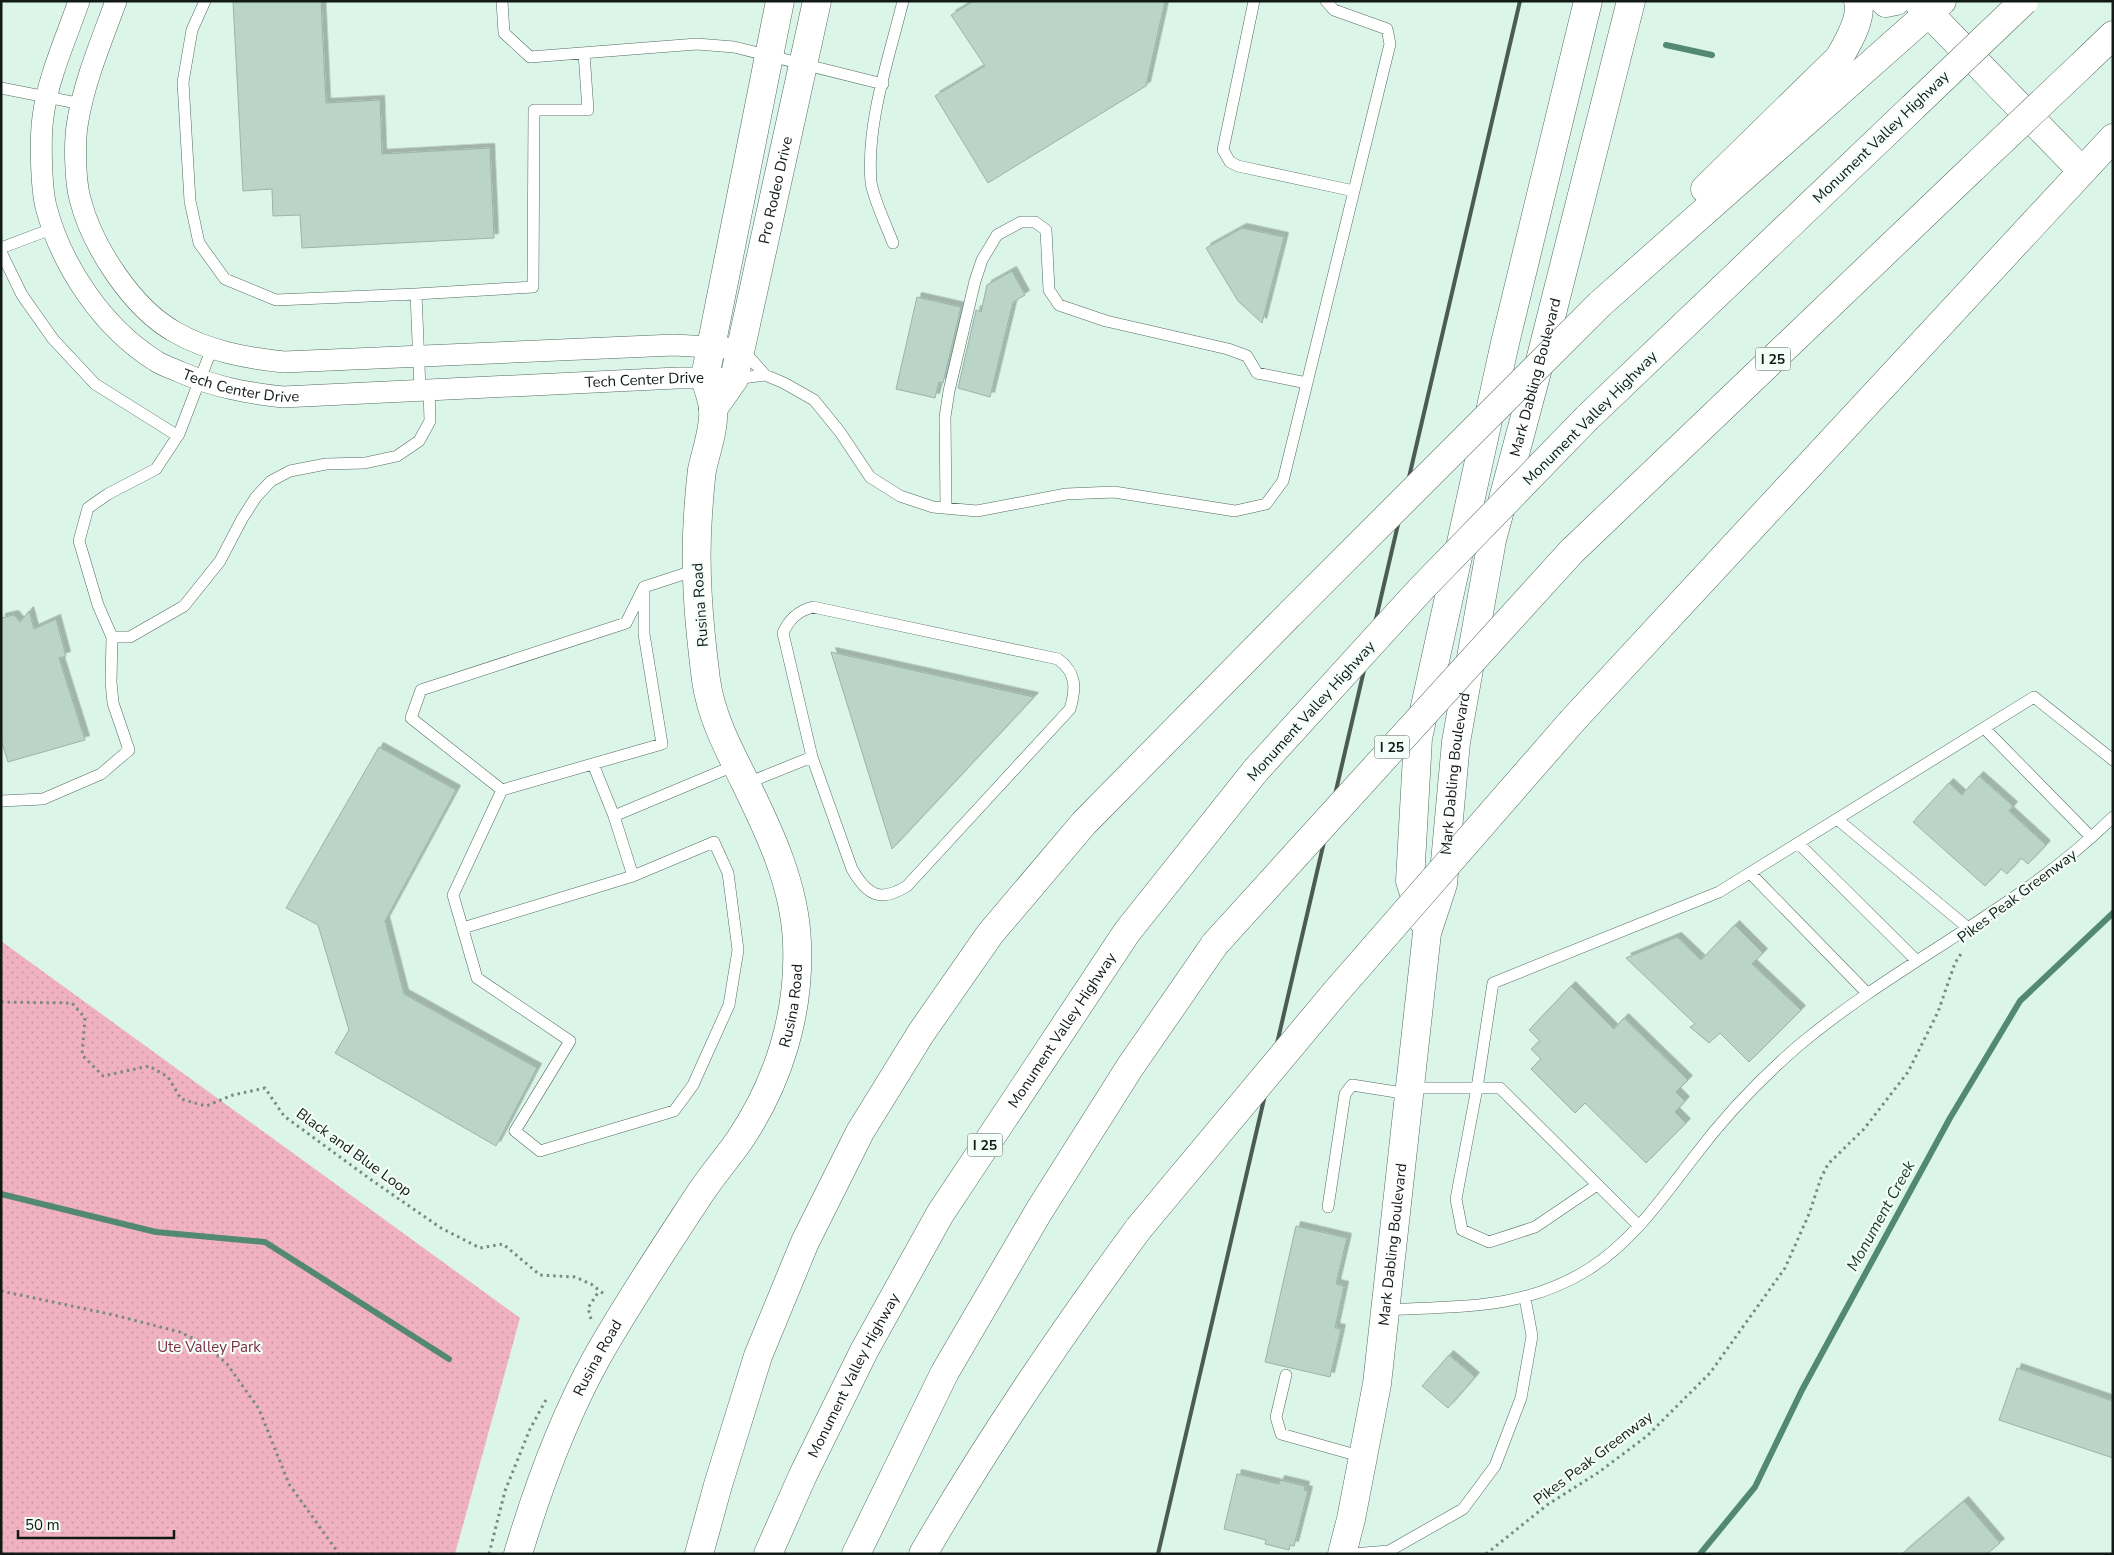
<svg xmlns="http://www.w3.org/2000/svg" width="2114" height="1555" font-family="'Nunito Sans',sans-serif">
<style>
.park{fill:url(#park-dots)}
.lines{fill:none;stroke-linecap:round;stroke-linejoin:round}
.stream{stroke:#538872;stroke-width:6}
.building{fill:#bad4c8;stroke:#9ab3a8;filter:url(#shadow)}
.lane-casing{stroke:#536b60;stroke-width:12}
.street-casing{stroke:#536b60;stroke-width:22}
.secondary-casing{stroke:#536b60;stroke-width:29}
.highway-casing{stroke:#536b60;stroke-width:29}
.path{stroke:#788a81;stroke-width:3;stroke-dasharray:2.5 4;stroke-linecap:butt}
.lane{stroke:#fff;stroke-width:11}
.street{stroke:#fff;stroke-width:21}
.secondary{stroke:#fff;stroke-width:28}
.highway{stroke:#fff;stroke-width:28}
.rail{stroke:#4d5b55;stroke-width:4}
.highway-bridge-casing{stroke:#536b60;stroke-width:29;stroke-linecap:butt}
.highway-bridge{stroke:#fff;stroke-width:28}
.labels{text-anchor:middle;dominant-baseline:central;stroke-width:4.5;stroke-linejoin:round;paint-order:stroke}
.shield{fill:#f4fef9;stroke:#555e5a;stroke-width:1}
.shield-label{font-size:14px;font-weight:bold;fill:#111a16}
.street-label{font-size:15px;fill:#111a16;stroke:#f4fef9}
.park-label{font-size:15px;fill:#7d2c46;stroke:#f4fef9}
.water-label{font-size:16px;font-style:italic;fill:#193b2e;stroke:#f4fef9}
</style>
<defs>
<pattern id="park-dots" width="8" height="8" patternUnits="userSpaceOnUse" patternTransform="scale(1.25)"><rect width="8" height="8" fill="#f0b2c0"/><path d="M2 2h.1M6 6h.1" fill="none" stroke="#cd98a4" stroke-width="1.8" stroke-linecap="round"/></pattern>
<filter id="shadow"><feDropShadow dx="4.5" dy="-4.5" stdDeviation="0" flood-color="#0004"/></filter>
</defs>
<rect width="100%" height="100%" fill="#dbf5e9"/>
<path class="park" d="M1,941L520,1318L455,1554H1Z"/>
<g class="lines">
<path class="stream" d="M1666,45L1712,55
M1,1194L156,1232L265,1242L449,1359
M1700,1554L1755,1487L1802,1390L1950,1118L2020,1001L2113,913"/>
</g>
<path class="building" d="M233,1H321L326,103L380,100L382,154L490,148L494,238L302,248L300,215L273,216L272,189L243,191Z
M974,1H1165L1146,86L988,183L935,96L985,66L951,15Z
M1242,228L1284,237L1262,323L1238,301L1206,248Z
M1012,271L1025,295L1013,302L990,397L958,388L976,310L981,312L987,285Z
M917,297L961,307L943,383L939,382L935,398L896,389Z
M29,611L34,629L56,619L66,656L59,658L85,740L8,762L1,740V618L14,615L20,622Z
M831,652L1034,697L892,849Z
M379,747L456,790L385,921L404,994L537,1068L496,1146L335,1053L349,1030L318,925L286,908Z
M1979,776L2013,806L2009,811L2046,845L2028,864L2021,858L2007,874L2001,869L1985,886L1913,822L1949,783L1962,795Z
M1735,925L1763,953L1752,964L1801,1010L1749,1062L1720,1033L1709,1043L1690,1027L1695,1024L1626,958L1677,937L1701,960Z
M1571,986L1614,1029L1624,1018L1688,1080L1676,1092L1685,1101L1675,1112L1686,1123L1646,1163L1585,1103L1575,1113L1531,1069L1541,1059L1531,1049L1540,1041L1529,1030Z
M1296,1226L1347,1238L1336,1284L1344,1286L1335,1328L1341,1329L1330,1377L1265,1362Z
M1449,1355L1475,1377L1448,1408L1422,1386Z
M2017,1368L2113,1401V1458L1999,1420Z
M1237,1474L1279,1484L1280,1480L1305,1486L1304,1490L1308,1491L1294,1546L1290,1545L1289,1550L1265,1544L1266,1540L1224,1529Z
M1964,1501L2000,1543L1987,1554H1902Z"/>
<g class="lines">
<g class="lane-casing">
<path id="lane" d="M205,1L192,30L183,82L190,201L199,243L225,279L276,300L416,294L533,287L534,110H588L584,53
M502,1L504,33L530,57L697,44L734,47L883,84
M1254,1L1223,150L1230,162L1238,166L1354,191
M1,88L82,104
M893,243C887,227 873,198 871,182C866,123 889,58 903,1
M1,248L54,228
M1,252L22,295L53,339L95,384L178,436
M416,294L420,389
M765,375L784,383L814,400L840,432L870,477L900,496L933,507L977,511L1066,494L1114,492L1235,511L1266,504L1283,481L1390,44L1387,29L1334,10L1326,1
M734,379L765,375L743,350
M946,508L945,417L949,391L975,281L982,260L997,235L1021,222H1035L1046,230L1049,290L1059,305L1106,321L1228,349L1247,356L1257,373L1307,383
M696,570L644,587L626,623L421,690L411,718L502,790L453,895L477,978L570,1041L515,1131L540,1151L674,1111L693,1085L729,1005L738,950L728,873L714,842L633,876L614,816L736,765
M112,637H130L184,606L220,561L242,519L256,497L271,481L290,471L326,464L365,463L397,456L419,441L430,421L429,390
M1984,728L2091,837
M593,764L614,816
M745,784L812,757L783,633C789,619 798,611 813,607L1058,659C1077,673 1076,689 1070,709L907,886C880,903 867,895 852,869L812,757
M502,790L662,744L644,634V591
M1,801L43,799L101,774L129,750L113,703L111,682L112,637L98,605L79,541L88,508L108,494L156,469L179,434L212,348
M1837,819L1967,927
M1798,843L1916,960
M1750,873L1867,993
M463,928L633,876
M1410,1088H1500L1639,1226
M1597,1185L1535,1227L1489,1242L1462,1230L1456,1199L1477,1088L1493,983L1719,892L2034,697L2113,760
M1328,1207L1345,1094L1352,1085L1409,1094
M1386,1310C1459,1306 1524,1310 1589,1269C1633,1241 1662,1198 1694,1157C1724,1117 1759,1080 1797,1047C1896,963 2020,909 2113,817
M1286,1375L1276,1417L1281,1434L1363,1457
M1352,1554L1389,1551L1463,1509L1495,1466L1521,1398L1532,1336L1525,1298"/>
</g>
<g class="street-casing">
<g id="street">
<path id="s1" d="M79,1C66,39 48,77 43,117C40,138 41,186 46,207C62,267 103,328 156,361C163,366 172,368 180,372C215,387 246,393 283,397L677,378H719"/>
<path d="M116,1C102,40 85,79 78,120C74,140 75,180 80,199C92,246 132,308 175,332C208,351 246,358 284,362L674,345L727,348"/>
</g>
</g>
<g class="secondary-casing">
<g id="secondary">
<path d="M1884,1L1886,3L1896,1"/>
<path d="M1917,1L2082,171"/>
<path id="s2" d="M713,409L734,379L817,1"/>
<path d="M1423,921L1410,881L1418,738L1505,343L1588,1"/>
<path id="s3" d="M518,1554C538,1487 562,1421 596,1359C628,1302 665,1247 701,1192C713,1174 727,1158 739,1141C779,1082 800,1013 797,943C795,885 769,831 744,780C728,748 711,716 706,680C699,625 694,570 698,515C699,500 700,485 702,470C706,451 715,427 713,408C712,397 707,387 705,377L780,1"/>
<path id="s4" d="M1342,1554L1351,1519L1377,1384L1427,933L1443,884L1456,742L1492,540L1542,353L1631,1"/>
</g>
</g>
<g class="highway-casing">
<g id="highway">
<path d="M2086,61L2113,35"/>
<path d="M1705,189L1839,58C1847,44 1863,18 1858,1"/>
<path d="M1600,304L1942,1"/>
<path d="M1587,418L1913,107"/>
<path d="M1571,552L1974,167"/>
<path d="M1573,720L2113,138"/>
<path d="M699,1554L718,1485L758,1356L805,1242L860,1132L921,1033L990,934L1084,823L1291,613"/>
<path id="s5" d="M768,1554L803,1475L864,1351L940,1214L1127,932L1256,770"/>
<path d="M856,1554L945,1372L1039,1211L1130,1067L1215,944"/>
<path d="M923,1554C989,1440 1061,1334 1139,1228"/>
</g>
</g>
<path class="path" d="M1,1002L72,1003L85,1018L82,1055L103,1076L149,1066L168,1077L181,1099L206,1106L233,1095L265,1088L284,1116L370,1179L441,1228L480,1248L503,1244L540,1275L575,1277L591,1284L604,1294L605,1293
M1,1291L114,1315L180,1332L206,1345L227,1364L259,1409L289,1484L339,1554
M591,1319L588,1308L599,1291
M489,1554L505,1491L530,1429L547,1398
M1486,1554L1547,1505L1599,1472L1647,1436L1710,1373L1785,1268L1809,1214L1821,1178L1828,1164L1864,1129L1908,1072L1938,1012L1955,963L1962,952"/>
<use href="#lane" class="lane"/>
<use href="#street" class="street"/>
<use href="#secondary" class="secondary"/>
<use href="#highway" class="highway"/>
<path class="rail" d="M1158,1554L1520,1"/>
<g class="highway-bridge-casing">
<path id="highway-bridge" d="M1913,107L2024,1
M1974,167L2086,61
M1291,613L1600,304
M1256,770L1421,589L1587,418
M1215,944L1571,552
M1139,1228L1335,993L1573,720"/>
</g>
<use href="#highway-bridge" class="highway-bridge"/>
</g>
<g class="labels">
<g class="shield">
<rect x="1755.5" y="347.5" width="35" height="23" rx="4"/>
<rect x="1374.5" y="735.5" width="35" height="23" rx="4"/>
<rect x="967.5" y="1133.5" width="35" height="23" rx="4"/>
</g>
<g class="shield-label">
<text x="1773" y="359">I 25</text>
<text x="1392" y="747">I 25</text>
<text x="985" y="1145">I 25</text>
</g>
<g class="street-label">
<text transform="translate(1881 137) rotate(-44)">Monument Valley Highway</text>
<text stroke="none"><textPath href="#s2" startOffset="230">Pro Rodeo Drive</textPath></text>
<text stroke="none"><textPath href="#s4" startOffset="1195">Mark Dabling Boulevard</textPath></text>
<text stroke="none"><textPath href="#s1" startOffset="900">Tech Center Drive</textPath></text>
<text stroke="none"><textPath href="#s1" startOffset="495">Tech Center Drive</textPath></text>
<text transform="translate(1590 418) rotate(-45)">Monument Valley Highway</text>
<text transform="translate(700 605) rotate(-94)">Rusina Road</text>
<text transform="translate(1311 711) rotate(-48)">Monument Valley Highway</text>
<text stroke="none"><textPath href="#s4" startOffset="790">Mark Dabling Boulevard</textPath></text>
<text transform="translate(2017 896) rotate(-37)">Pikes Peak Greenway</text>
<text stroke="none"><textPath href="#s3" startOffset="618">Rusina Road</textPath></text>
<text stroke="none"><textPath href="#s5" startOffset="602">Monument Valley Highway</textPath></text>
<text transform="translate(354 1152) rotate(36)">Black and Blue Loop</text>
<text stroke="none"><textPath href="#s4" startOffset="314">Mark Dabling Boulevard</textPath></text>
<text stroke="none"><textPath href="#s3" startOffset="212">Rusina Road</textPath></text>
<text stroke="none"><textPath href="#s5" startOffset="198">Monument Valley Highway</textPath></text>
<text transform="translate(1593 1458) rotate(-37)">Pikes Peak Greenway</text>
</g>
<g class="park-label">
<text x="209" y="1347">Ute Valley Park</text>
</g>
<g class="water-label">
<text transform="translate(1881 1216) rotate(-61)">Monument Creek</text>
</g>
</g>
<rect width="2114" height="1555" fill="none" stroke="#111a16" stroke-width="5"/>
<path d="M18 1530v8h156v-8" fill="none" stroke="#111a16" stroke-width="2.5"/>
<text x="25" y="1530" font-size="15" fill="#111a16" stroke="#f4fef9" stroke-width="4" paint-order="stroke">50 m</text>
</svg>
